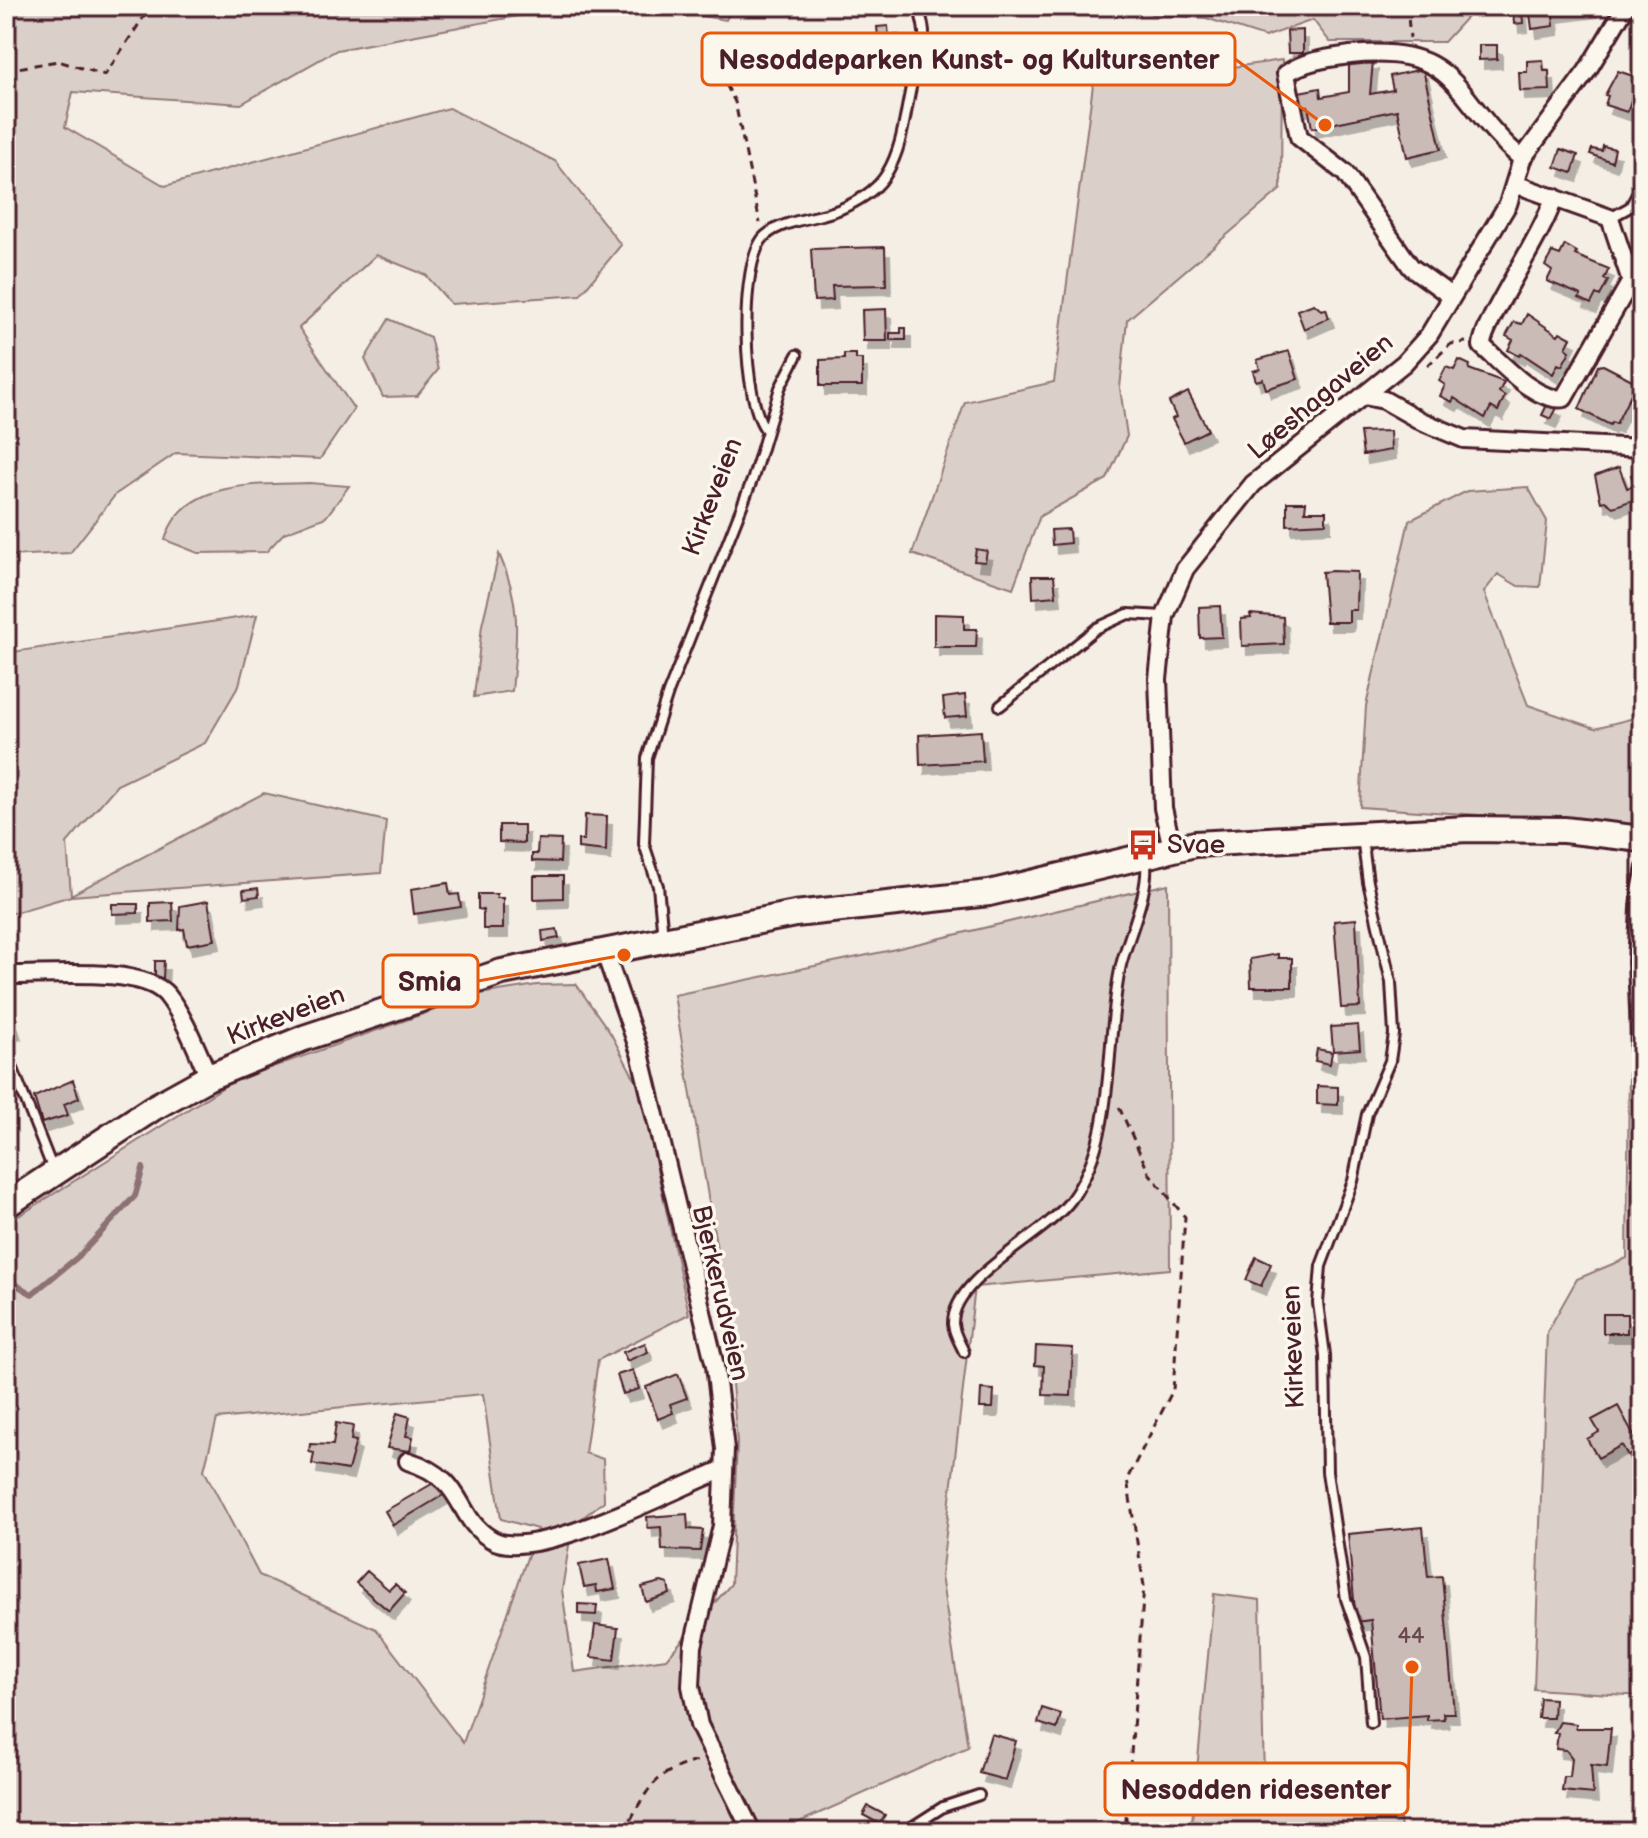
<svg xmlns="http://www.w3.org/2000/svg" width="1648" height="1838" font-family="'Balsamiq Sans',sans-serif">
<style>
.green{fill:#dbd0c9;stroke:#92787a;stroke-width:2;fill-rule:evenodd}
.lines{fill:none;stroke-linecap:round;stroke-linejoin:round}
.stream{stroke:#8d7174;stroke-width:6}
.building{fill:#cabbb6;stroke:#4a1f2b;stroke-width:2;filter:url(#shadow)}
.lane-casing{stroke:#4a1f2b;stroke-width:14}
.street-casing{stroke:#4a1f2b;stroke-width:22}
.secondary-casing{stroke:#4a1f2b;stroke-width:30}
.path{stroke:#4a1f2b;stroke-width:3;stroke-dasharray:8 6;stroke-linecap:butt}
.lane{stroke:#fbf7ec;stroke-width:8}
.street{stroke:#fbf7ec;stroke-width:16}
.secondary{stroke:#fbf7ec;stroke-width:24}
.labels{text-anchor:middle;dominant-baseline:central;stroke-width:7;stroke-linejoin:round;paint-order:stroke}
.number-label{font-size:22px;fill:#6a464e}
.street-label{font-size:26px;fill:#4a1f2b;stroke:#fbf7ec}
.poi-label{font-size:26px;fill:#4a1f2b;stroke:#fbf7ec;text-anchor:start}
.leader{fill:none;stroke:#e8590c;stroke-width:3}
.callout-dot{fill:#e8590c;stroke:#fbf7ec;stroke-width:3}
.callout{fill:#fbf7ec;stroke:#e8590c;stroke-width:3}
.callout-label{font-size:28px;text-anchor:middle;font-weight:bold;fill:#4a1f2b}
</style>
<defs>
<filter id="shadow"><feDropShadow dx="5" dy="9" stdDeviation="0" flood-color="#0004"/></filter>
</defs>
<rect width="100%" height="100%" fill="#f4eee4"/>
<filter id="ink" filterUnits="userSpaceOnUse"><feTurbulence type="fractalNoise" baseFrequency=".0125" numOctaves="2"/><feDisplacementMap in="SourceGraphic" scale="16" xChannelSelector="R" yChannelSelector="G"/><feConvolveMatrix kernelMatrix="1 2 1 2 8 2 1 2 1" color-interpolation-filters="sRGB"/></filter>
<g filter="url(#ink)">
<path class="green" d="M6,6H571L337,50L241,104L73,92L65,127L165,186L449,108L555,161L621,245L580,295L451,304L426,275L376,255L299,328L354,409L320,459L176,453L116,494L70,553L6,556Z
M638,6H733L726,20Z
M1129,6H1477L1444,42H1330L1313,20L1265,37L1206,18L1155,15Z
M1198,58L1226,68L1282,60L1281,189L1127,320L1120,388L1127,436L1107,479L1040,516L1013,588L912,554L965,402L1054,382L1094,77Z
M389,319L430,337L438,370L417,396L383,397L365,359Z
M309,483L349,486L326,517L284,533L266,552L198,553L165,540C182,479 259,485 309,483Z
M1528,487L1547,521L1540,587L1518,586L1498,574L1484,592L1528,705L1595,728L1642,716V826L1360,807L1366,706L1409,521L1467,491Z
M499,554C522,604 517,638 512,691L474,697L482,625Z
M257,615L239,685L205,743L117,785L67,843L71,895L264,793L386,821L381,873L71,896L6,915V653Z
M1642,873V1696L1534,1689L1547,1332L1577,1279L1627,1258L1631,876Z
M1168,884L1170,1269L975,1287L941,1576L968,1747L777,1832H6V1224L233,1081L480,994L537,985L576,984L611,1034L639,1087L689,1314L598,1360L585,1453L603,1459L604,1501L572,1526L562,1590L574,1672L666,1659L731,1584L737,1442L724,1291L674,995L887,951ZM483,1394L501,1519L537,1529L463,1743L376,1629L259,1575L204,1470L217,1419Z
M1214,1594L1260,1600L1264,1780L1398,1788L1401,1832H1191Z"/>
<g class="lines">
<path class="stream" d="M6,1279L32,1294L79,1256L135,1196L143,1168"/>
</g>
<path class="building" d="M1529,6H1592V8L1553,13L1554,26L1532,29Z
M1513,10H1522L1523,23L1514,24Z
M888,26L889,36L898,35V42H906L907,53L899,54L900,60L870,63L869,46L864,47L863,38L878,37L877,27Z
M1303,30V53H1288L1287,31Z
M1479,45H1497V59L1479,60Z
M1543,60L1544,71H1549L1550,90L1520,91L1519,72H1527V61Z
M1349,61H1373L1370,94L1393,90L1390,76L1423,69L1441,149L1407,157L1397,110L1312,128L1308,106L1302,107L1299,92L1320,88L1321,97L1349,92Z
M1618,71L1639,78L1627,112L1605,105L1608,96L1605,95Z
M1603,146L1615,149L1612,162L1590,154L1592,149L1602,151Z
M1561,149L1578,155L1572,173L1555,167Z
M1565,245L1577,252L1575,255L1609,269L1604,279L1608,281L1600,296L1596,294L1591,304L1579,298L1581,295L1547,281L1552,271L1545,266L1552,252L1560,255Z
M885,247L886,285L832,286L833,300L814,301L811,249Z
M1314,304L1321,310L1326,309L1329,318L1304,329L1297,310Z
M886,309L887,341H863L862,310Z
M1527,314L1558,335L1560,332L1571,338L1566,348L1570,351L1562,366L1558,364L1553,374L1521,353L1519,356L1508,350L1513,340L1506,336L1514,322L1522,324Z
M901,328H906V340H890V333H901Z
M1289,351L1298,379L1266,389L1263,379L1256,381L1253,371L1260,369L1257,360Z
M844,354H856V359H862V386H820V360L844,359Z
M1459,360L1470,365L1469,369L1504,382L1499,392L1505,396L1498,411L1491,407L1485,418L1454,398L1452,402L1440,396L1445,385L1439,381L1446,367L1454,370Z
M1603,365L1634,381L1635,386L1616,424L1612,422L1610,425L1579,409L1598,366Z
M1188,392L1208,430L1184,442L1172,419L1176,417L1169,402Z
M1548,403L1557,408L1551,419L1542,415Z
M1390,431L1391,450L1363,455L1360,432Z
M1619,467L1627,488L1634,486L1639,498L1613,507L1605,501L1601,502L1595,476Z
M1642,471V494L1639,495L1631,475Z
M1287,502H1306L1305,511H1326V523L1287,525Z
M1069,529L1070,543L1052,545L1051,530Z
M976,549L987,551L985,562L974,561Z
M1332,571L1357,572L1356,610H1349V622H1326L1322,572Z
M1032,576H1054L1056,596L1033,598Z
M1220,606L1222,637L1200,638L1199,607Z
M934,614L964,615V629H977L976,647H934Z
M1250,614L1283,617L1284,644L1242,646L1241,619L1251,618Z
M965,695L967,716L945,718L943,698Z
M981,731L983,761L920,765L919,735Z
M585,815L607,816L606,851L578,848V840H584Z
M499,825H524V843L499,842Z
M538,839L561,840L560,862L532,861V854H537Z
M534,876H563V898L534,899Z
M448,883L450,895L459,894L461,907L414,914L411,889Z
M258,888L259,896L244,898L243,890Z
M478,894H497V898H503V929H483V910L478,909Z
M208,901L215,940L187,945L184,929L179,930L180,906Z
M172,902L173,921L150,922V903Z
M112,904H138V913L112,914Z
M1356,919L1360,1007L1341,1008L1334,921Z
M557,929L559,938L543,941L542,931Z
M1278,954V958H1292V987H1251L1250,959Z
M155,961H164L163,978H155Z
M10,1012L16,1030L6,1033V1013Z
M1358,1025L1360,1049L1333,1051L1331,1027Z
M1317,1049L1332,1052L1330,1064L1315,1061Z
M73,1080L79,1098L64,1104L68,1115L42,1123L34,1097Z
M1317,1086L1338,1087V1105L1317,1104Z
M1256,1257L1271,1264L1261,1286L1246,1280Z
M1603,1314H1627V1333H1603Z
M645,1343L648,1352L627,1361L623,1352Z
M1036,1346L1073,1348L1071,1396L1043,1395L1044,1366L1035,1365Z
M633,1370L639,1389L623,1394L617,1375Z
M678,1374L687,1398L670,1404L673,1413L658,1419L646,1387Z
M981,1389L994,1390L993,1408H980Z
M1618,1406L1641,1449L1628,1456L1622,1445L1598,1458L1587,1439L1599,1432L1592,1420Z
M397,1413L410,1417L406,1436L413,1437L410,1451L387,1448Z
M336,1423L353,1426L351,1440L356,1441L348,1470L312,1464L314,1453L309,1452L310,1444L333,1445Z
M437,1481L445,1494L393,1525L385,1511Z
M687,1514L688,1529L703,1530L700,1551L662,1550L661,1527L648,1528L647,1517Z
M1423,1527L1428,1577L1442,1576L1454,1713H1443L1444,1719L1427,1720V1715L1380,1719L1371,1620L1356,1622L1348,1534Z
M609,1559L615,1589L597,1592L596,1585L584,1587L579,1565Z
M367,1571L389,1590L395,1584L405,1593L389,1611L356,1583Z
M661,1582L668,1584L670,1594L646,1602L642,1587Z
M578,1604L597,1605L596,1615L578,1614Z
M595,1625L618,1628L614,1660L591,1657Z
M1540,1698L1554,1699L1553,1718H1538Z
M1042,1708L1061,1714L1057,1729L1038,1723Z
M1560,1722L1576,1724V1728H1611L1607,1767L1591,1765L1593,1794L1562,1791L1564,1777H1570L1572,1758L1566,1750L1556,1749L1558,1733H1554Z
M991,1734L1016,1741L1005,1780L979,1773Z
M868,1806L885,1815L880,1824L863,1815Z"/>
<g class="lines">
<g class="lane-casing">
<path id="lane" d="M1610,218L1630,207L1642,185
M767,431C742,405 738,261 765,236C785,218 822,219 845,207C862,199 878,189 887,173C904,145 905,110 913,79C916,65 924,52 924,38C925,27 921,18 919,8
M1000,706L1097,628L1128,614L1164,616
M1362,837L1368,882L1391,982L1394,1034L1390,1061L1367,1114L1353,1181L1321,1266L1318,1303L1325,1355L1327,1472L1346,1599L1366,1657L1371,1723
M1642,867L1637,891L1633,962L1642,1176
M663,937L658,886L644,844L647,758L668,693L753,478L780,388L797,355
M6,1051L53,1170
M1642,1293V1344
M964,1352C960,1343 954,1334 953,1324C952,1277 1044,1237 1071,1200C1118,1135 1104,1040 1121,965C1128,937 1152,885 1145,859
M904,1832L943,1807L979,1795"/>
</g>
<g class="street-casing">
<path id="street" d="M1515,184L1610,218L1631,281L1642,289
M1554,197C1545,233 1481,324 1482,346C1502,363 1536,403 1564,398L1631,281
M1451,296L1411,267L1345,173L1299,137L1286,74C1303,61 1328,58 1350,55C1462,43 1452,100 1522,159
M1364,396L1384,400L1421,421L1464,439L1642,448
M1172,848L1163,808L1158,679L1165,616L1185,569L1253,484L1404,363L1429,335L1508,204L1522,159L1587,71L1626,6
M604,950L640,1053L715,1366L725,1449L722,1526L693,1646L691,1686L699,1725L752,1832
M6,975C44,976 142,965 167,995C185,1018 197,1051 209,1077
M408,1461C468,1480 453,1516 491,1539C532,1565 675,1488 722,1470"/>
</g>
<g class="secondary-casing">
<path id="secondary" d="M6,1205L153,1108L209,1077L304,1038L502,972L795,914L989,893L1195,844L1468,829L1564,830L1642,839"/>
</g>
<path class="path" d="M1407,6L1410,38
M936,16L943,6
M707,47L735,102L760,223
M6,70L58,61L105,75L151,6
M1427,366L1451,344L1466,342
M1119,1107L1149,1173L1185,1217L1173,1390L1127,1479L1144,1586L1125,1832
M624,1832C645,1794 652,1772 697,1761"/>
<use href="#lane" class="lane"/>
<use href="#street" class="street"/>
<use href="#secondary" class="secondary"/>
</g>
</g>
<defs>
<g id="bus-bare" transform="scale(2.4)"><path d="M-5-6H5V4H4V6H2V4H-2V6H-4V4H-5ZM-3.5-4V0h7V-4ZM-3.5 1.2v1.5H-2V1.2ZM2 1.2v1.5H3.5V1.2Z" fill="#c8321e" stroke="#fbf7ec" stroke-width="2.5" paint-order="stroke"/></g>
</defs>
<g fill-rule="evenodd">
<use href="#bus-bare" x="1143" y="845"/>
</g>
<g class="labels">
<g class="number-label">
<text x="1411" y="1636">44</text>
</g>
<g class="street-label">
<text transform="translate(1321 397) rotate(-40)">Løeshagaveien</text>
<text transform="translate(713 497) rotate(-69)">Kirkeveien</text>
<text transform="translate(286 1016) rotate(-21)">Kirkeveien</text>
<text transform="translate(720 1293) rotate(77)">Bjerkerudveien</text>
<text transform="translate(1294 1347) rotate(-92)">Kirkeveien</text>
</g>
<g class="poi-label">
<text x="1167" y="845">Svae</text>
</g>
</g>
<path class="leader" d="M1325 125L1235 59M624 955L478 981M1412 1667L1408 1789"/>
<g class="callout-dot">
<circle cx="1325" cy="125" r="8"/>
<circle cx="624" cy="955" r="8"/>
<circle cx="1412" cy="1667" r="8"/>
</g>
<g class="callout">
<rect x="702" y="33" width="533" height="52" rx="8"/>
<rect x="383" y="955" width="95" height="52" rx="8"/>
<rect x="1105" y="1763" width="303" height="52" rx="8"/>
</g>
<g class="callout-label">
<text x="969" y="69">Nesoddeparken Kunst- og Kultursenter</text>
<text x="430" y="991">Smia</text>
<text x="1256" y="1799">Nesodden ridesenter</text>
</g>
<rect width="1648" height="1838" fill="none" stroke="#fbf7ec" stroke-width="32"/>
<rect x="16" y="16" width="1616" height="1806" fill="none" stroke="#4a1f2b" stroke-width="3" filter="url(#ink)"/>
</svg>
